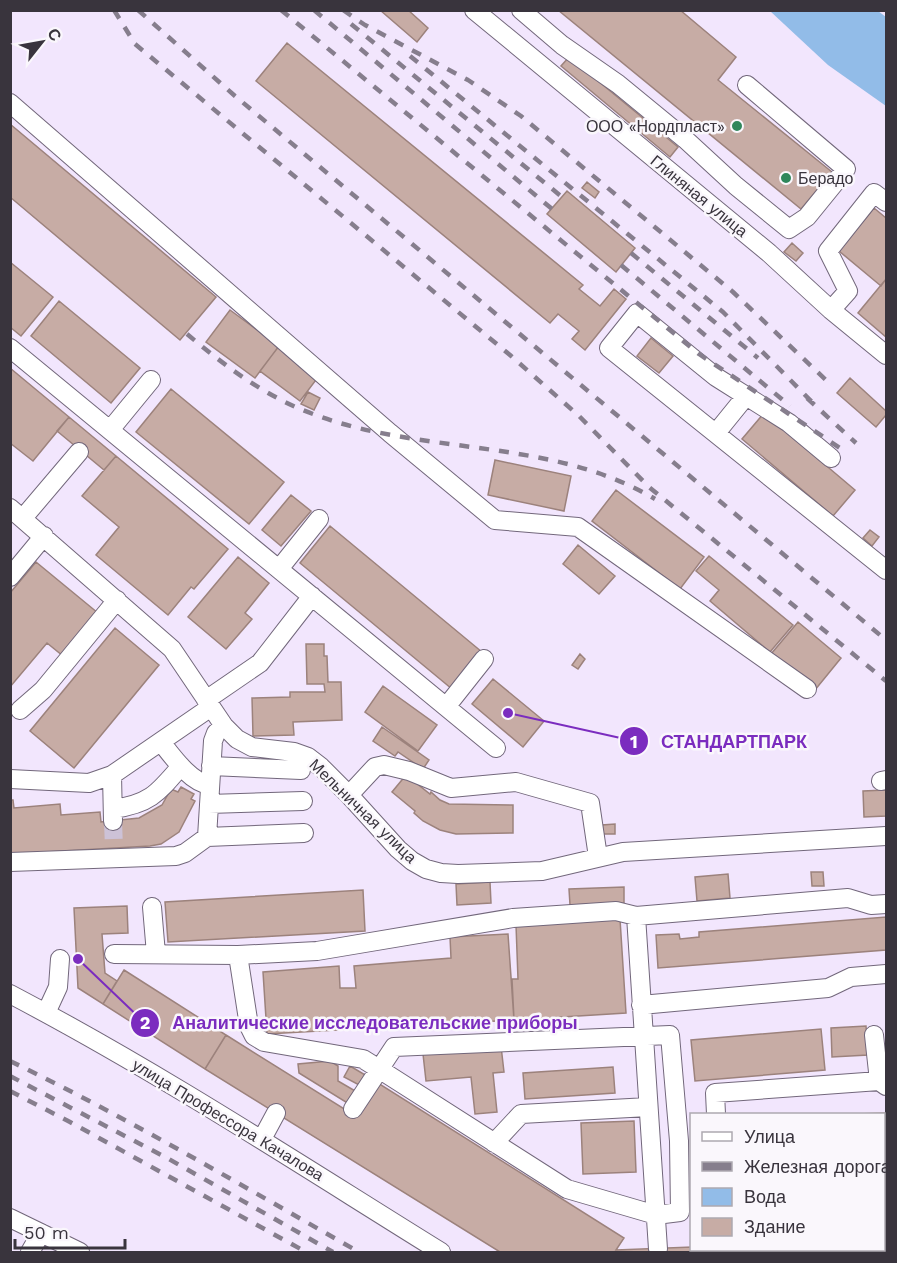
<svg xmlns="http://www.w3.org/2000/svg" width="897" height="1263" font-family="'Work Sans',sans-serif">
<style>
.water{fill:#92bce8}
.building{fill:#c7aca5;stroke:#9c827c;stroke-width:1.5}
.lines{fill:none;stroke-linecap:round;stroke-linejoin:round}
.minor-tunnel{stroke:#cdc2d7;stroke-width:18;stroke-dasharray:18 9;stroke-linecap:butt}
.minor-casing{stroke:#72677b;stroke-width:20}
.minor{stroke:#fff;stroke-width:18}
.rail{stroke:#867e8d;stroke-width:4.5;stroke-dasharray:10 10;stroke-linecap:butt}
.poi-dot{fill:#2f875b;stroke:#faf7fc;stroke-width:2}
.labels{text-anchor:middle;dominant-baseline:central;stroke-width:5;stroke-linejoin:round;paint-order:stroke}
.poi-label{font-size:16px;fill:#39343d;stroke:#faf7fc;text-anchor:end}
.street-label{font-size:16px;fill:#39343d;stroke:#faf7fc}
.leader{fill:none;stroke:#7b2cbf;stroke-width:2}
.callout-dot{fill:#7b2cbf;stroke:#faf7fc;stroke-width:2}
.mark-label{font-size:18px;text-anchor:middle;font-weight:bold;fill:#fff}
.callout-label{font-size:18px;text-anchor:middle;font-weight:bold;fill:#7b2cbf;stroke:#faf7fc;stroke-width:5;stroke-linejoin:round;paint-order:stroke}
</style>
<rect width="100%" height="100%" fill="#f2e6fd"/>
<path class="water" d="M770,11H878L886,17V106L828,65Z"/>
<path class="building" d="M380,10H408L428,28L417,42Z
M558,10H680L736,57L718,80L832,172L801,209Z
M287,43L583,285L579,289L600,306L614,289L626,299L585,350L572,339L579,331L558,314L550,323L256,81Z
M569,57L678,147L670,157L561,66Z
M10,124L216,297L180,340L10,197Z
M587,182L599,192L595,198L582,188Z
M567,191L635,248L616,272L547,214Z
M874,208L886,218V279L881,286L839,251Z
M792,243L803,253L796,261L784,252Z
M10,262L53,297L21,336L10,327Z
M886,279V337L858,313Z
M59,301L140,368L111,403L31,336Z
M230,310L279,346L255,378L206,342Z
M651,338L673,356L659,373L637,356Z
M279,346L319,376L300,401L260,371Z
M10,368L69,417L33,461L10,443Z
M850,378L886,411V415L876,427L837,393Z
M171,389L284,482L249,524L136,432Z
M308,392L320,398L314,410L301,404Z
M764,413L855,490L833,516L742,439Z
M69,417L116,456L104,470L57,431Z
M116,456L228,549L194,589L191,587L168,615L96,555L119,527L82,496Z
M495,460L571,476L564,511L488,495Z
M616,490L704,557L680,589L592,521Z
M291,495L311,511L281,546L262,530Z
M330,526L482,652L452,689L300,563Z
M870,530L879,537L872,546L863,538Z
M578,545L615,576L599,594L563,564Z
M709,556L793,625L770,652L710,601L719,590L696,571Z
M238,557L269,583L245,613L252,619L226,649L188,617Z
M36,562L98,613L63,656L47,643L10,687V593Z
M798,622L841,658L815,690L771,654Z
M115,628L159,665L74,768L30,731Z
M306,644H324V656H327L328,682H341L342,720L293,722L294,735L253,736L252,698L290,697V692H325L324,684H307Z
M580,654L585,659L578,669L572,665Z
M493,679L544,721L523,747L472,704Z
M383,686L437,725L418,751L365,712Z
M382,727L429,760L423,769L398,752L395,756L373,741Z
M406,775L430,794L431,792L440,800L449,804L513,805V833L456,834L440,830L423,821L414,813L415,811L392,792Z
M181,787L194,794L191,799L195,801L179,832L161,844L150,846L10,854V800H13L14,808L60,804L61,815L100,812L101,822L139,818L162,805L171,789L178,792Z
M886,790V816L864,817L863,791Z
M615,824V834H602V825Z
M811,872H823L824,886H812Z
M728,874L730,898L697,901L695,877Z
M490,882L491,903L457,905L456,884Z
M624,887V903L570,905L569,889Z
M363,890L365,931L168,942L165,902Z
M127,906L128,933L102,934L105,973L117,981L103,1004L78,988L74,908Z
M886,917V950L658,968L656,935L679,934L680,939L699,937V932Z
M620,919L626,1013L514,1020L512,979H518L516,925Z
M508,934L514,1020L267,1034L263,972L339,966L340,988H356L354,966L451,958L450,937Z
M124,970L226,1035L205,1069L103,1004Z
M866,1026L868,1055L832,1057L831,1028Z
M821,1029L825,1070L695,1081L691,1040Z
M226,1035L357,1117L378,1083L624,1238L616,1250L692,1247L693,1252H500L205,1069Z
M501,1046L504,1072L493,1073L497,1112L475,1114L471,1077L426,1081L423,1054Z
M330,1061L338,1066V1081L357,1092L349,1104L299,1073L298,1064Z
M350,1066L367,1076L361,1086L344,1077Z
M613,1067L615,1093L525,1099L523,1073Z
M886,1113V1142H884V1114H856Z
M634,1121L636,1172L583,1174L581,1123Z
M884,1167H886V1252H882V1250Z"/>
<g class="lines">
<path class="minor-tunnel" d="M113,821L114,848"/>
<g class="minor-casing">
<path id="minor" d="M474,10L769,253L831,310L886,355
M521,10L562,45L618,84L685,139L736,186L789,229L807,217L846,169L747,85
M10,103L390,433L495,520L578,527L807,689
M831,310L848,291L828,251L874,193L886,202
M10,348L496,748
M110,430L151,380
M716,433L746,396
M831,458L789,423L716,377L637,313L609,348L886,570
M10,508L172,649L224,726L237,739L252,747L294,752L308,757L321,767L349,795L398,849L412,861L426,869L441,873L458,874L542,871L623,852L886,836
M23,518L79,452
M279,569L319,519
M10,577L44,536
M206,700L260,663L312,596
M446,707L484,659
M20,710L43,690L117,600
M161,742C172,756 191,783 210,785
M211,766L301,770
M112,775L113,821
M10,779L89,783L112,775L211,707
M881,781L886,780
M349,795L375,767L384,765L409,771L451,788L516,782L590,803L598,857
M209,804L303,801
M113,809C150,804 158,793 181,766
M207,837L213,741L216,733L224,726
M10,862L176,856L185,853L207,837L304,833
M152,907L156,954
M636,916L658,1249
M114,954L238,955L317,951L513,918L616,911L636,916L848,898L871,905L886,904
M238,955L249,1026L254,1036L264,1042L363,1059L379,1069L567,1189L656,1215L680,1212L679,1141L670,1035L394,1047L353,1109
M10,994C159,1072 299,1164 441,1252
M641,1005L828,988L851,977L886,974
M46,1013L58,987L60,959
M874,1035L879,1081
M716,1114L715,1093L879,1081L886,1086
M262,1139L276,1113
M494,1143L521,1114L648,1107
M884,1155H886
M10,1218L80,1252
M726,1250V1252
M30,1252L41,1233"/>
</g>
<use href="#minor" class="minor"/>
<path class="rail" d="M114,10L135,44L510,355L578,415L649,487L886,681
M138,10L235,96L886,640
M281,10L699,354L846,452
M314,10L552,209
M343,10L365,25L468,80L521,116L733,292L827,381
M351,24L562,197
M410,56L723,312L813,403
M631,253L758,358
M621,265L790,406
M187,334C225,366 266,397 313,414C423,456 551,437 655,499
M807,398L856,443
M10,1061C130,1119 244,1187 359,1252
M10,1076L167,1158L333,1252
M10,1091L70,1122L306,1252"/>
</g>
<g class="poi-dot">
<circle cx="737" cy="126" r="6"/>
<circle cx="786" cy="178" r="6"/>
</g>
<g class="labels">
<g class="poi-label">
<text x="725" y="126">ООО «Нордпласт»</text>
<text x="798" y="178" text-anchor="start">Берадо</text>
</g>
<g class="street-label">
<text transform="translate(699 196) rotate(39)">Глиняная улица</text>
<text transform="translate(363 811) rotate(44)">Мельничная улица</text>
<text transform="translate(228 1120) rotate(31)">улица Профессора Качалова</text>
</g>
</g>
<path class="leader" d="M508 713L634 741M78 959L145 1023"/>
<g class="callout-dot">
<circle cx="508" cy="713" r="6"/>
<circle cx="78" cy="959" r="6"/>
<circle cx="634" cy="741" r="15"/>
<circle cx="145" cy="1023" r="15"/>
</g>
<g class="mark-label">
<text x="634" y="748">1</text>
<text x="145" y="1029">2</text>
</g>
<g class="callout-label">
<text x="734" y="748">СТАНДАРТПАРК</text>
<text x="375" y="1029">Аналитические исследовательские приборы</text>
</g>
<rect width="897" height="1263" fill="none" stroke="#39343d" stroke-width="24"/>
<rect x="690" y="1113" width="195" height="138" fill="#faf7fc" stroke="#ada9b0" stroke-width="1.5"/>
<rect x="702" y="1132" width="30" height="9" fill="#ffffff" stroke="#ada9b0" stroke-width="1.5"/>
<text x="744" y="1143" font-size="18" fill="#39343d">Улица</text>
<rect x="702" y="1162" width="30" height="9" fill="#867e8d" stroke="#ada9b0" stroke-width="1.5"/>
<text x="744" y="1173" font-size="18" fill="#39343d">Железная дорога</text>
<rect x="702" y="1188" width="30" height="18" fill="#92bce8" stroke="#ada9b0" stroke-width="1.5"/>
<text x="744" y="1203" font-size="18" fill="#39343d">Вода</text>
<rect x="702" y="1218" width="30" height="18" fill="#c7aca5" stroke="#ada9b0" stroke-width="1.5"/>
<text x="744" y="1233" font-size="18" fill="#39343d">Здание</text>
<g transform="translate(42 42) rotate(59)" stroke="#faf7fc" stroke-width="4.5" paint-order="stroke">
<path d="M0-4.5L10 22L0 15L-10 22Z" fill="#39343d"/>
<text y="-9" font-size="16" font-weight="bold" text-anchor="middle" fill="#39343d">С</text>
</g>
<path d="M15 1239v9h110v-9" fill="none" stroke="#39343d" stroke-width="3"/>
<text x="24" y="1239" font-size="18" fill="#39343d" stroke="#faf7fc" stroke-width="4.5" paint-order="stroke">50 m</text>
</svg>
